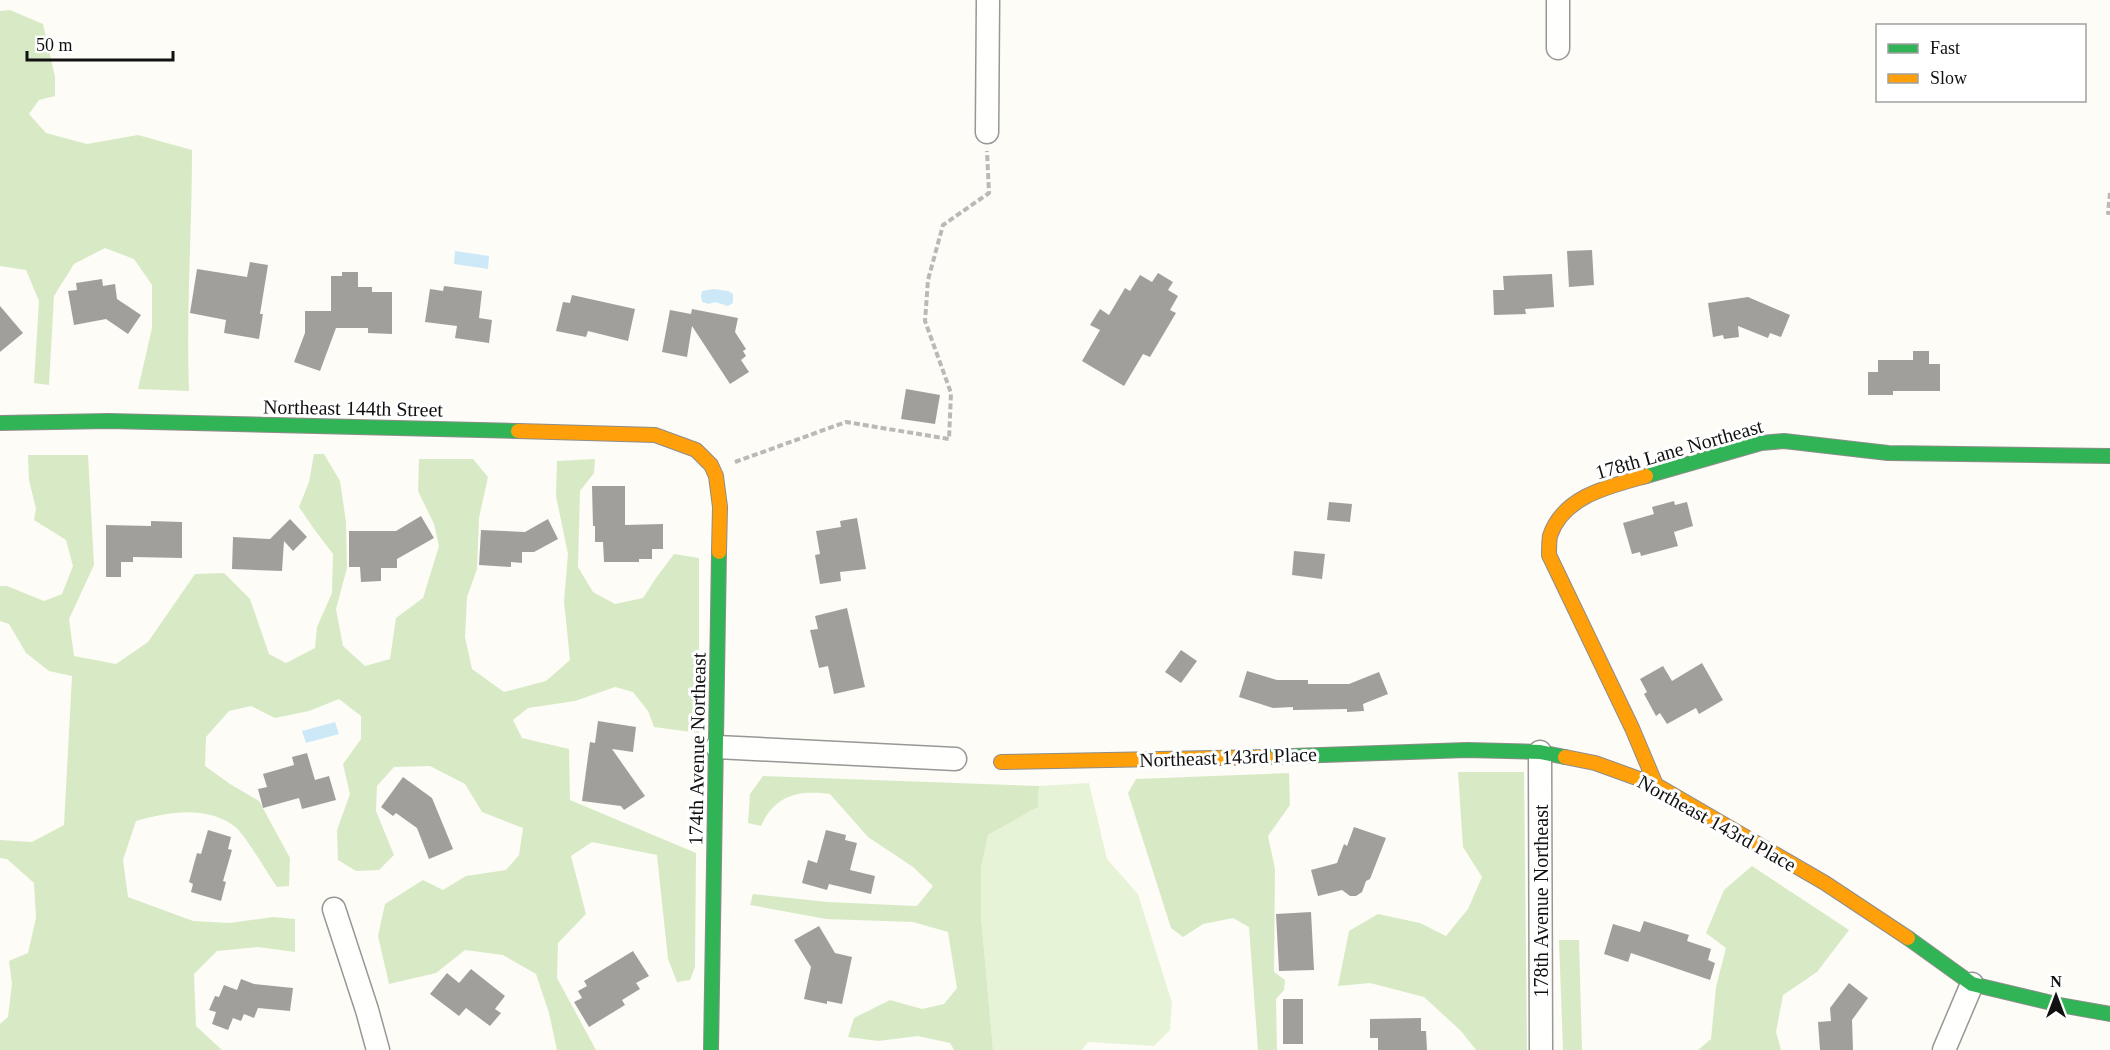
<svg xmlns="http://www.w3.org/2000/svg" width="2110" height="1050" font-family="Georgia,serif">
<style>
.green{fill:#e7f3d7}
.forest{fill:#d8eac5}
.water{fill:#cde8f7}
.building{fill:#a19f9c}
.lines{fill:none;stroke-linecap:round;stroke-linejoin:round}
.street-casing{stroke:#979795;stroke-width:25}
.fast-casing{stroke:#8e8d8b;stroke-width:16}
.slow-casing{stroke:#8e8d8b;stroke-width:16}
.path{stroke:#b9b9b8;stroke-width:4;stroke-dasharray:6 3;stroke-linecap:butt}
.street{stroke:#fffffe;stroke-width:22}
.fast{stroke:#30b455;stroke-width:14}
.slow{stroke:#ff9f0a;stroke-width:14}
.labels{text-anchor:middle;dominant-baseline:central;stroke-width:6;stroke-linejoin:round;paint-order:stroke}
.street-label{font-size:20px;fill:#111;stroke:#fff}
</style>
<rect width="100%" height="100%" fill="#fdfcf7"/>
<path class="green" d="M1089,783L1107,859L1138,894L1172,1003L1170,1030L1154,1046L1088,1042L1082,1050H993L981,916V868L988,835L1038,807L1039,786Z"/>
<path class="forest" d="M10,10L43,24L55,77V96L39,100L29,114L46,133L87,144L138,135L192,150C192,231 186,311 189,391L138,389L152,328V285L134,259L105,248L74,264L54,296L49,385L34,383L39,301L26,270L0,266V11Z
M314,454H324L340,481L346,522L347,568L336,609L343,646L365,666L390,659L396,618L423,598L439,546L434,524L418,491L419,459H473L488,477L479,518L477,569L467,597L465,637L472,669L504,692L546,681L570,660L564,601L568,554L556,496L557,461L595,459L594,473L580,491L578,567L593,592L615,604L643,598L656,578L674,554L699,558V733L654,727L648,711L633,692L615,687L575,701L528,708L513,720L522,738L569,749L570,800L696,853L695,967L690,980L677,982L668,959L657,855L592,842L571,856L586,914L558,943L557,978L596,1050H557L549,1013L536,974L503,955L465,950L436,973L389,984L378,936L385,904L423,880L443,890L466,876L506,870L519,855L523,828L482,812L465,784L430,766L394,767L377,786L376,811L394,855L379,870L356,871L338,860L337,830L350,794L343,764L361,739V716L339,699L309,711L275,718L251,706L229,711L206,737L205,766L230,784L259,801L290,858L289,886L277,887C268,875 244,832 234,826C206,805 167,812 136,821L123,860L128,897L193,921L230,923L273,917L295,919V952L258,947L217,951L194,974L196,1026L222,1050H0V1024L8,1017L12,984L9,961L28,953L36,918L34,883L7,859L0,858V840L32,842L64,825L72,676L49,671L26,653L9,624L0,621V586H7L44,601L62,594L73,566L66,540L34,520L36,509L29,480L28,455H88L94,565L69,619L74,656L116,664L148,642L195,574L224,573L250,599L269,654L286,663L315,648L317,627L332,593L333,554L314,529L299,507L309,482Z
M1458,772H1524L1527,1050H1476L1461,1031L1424,997L1370,983L1338,986L1349,931L1378,914L1420,923L1446,936L1468,909L1482,877L1463,847Z
M1289,773L1290,805L1268,836L1275,869L1274,972L1285,980L1284,990L1276,999L1277,1050H1258L1249,927L1233,918L1203,924L1183,937L1171,928L1128,793L1136,779Z
M763,776L1039,786L1038,807L988,835L981,868V916L993,1050H954L950,1043L918,1036L878,1041L848,1037L854,1018L890,1000L922,1009L944,1004L957,988L948,932L913,922L826,919L750,905L753,894L827,902L917,906L933,886L913,867L868,837L830,794C798,790 775,795 761,826L748,823L750,794Z
M1752,866L1849,930L1817,972L1783,995L1776,1032L1781,1050H1698L1711,1039L1716,987L1726,948L1706,933L1724,890Z
M1559,940H1579L1582,1050H1563Z"/>
<path class="water" d="M455,251L489,256L488,269L454,264Z
M714,289L728,291L733,294V303L728,306L715,302L709,304L702,302L701,296L702,291Z
M335,722L339,734L306,743L302,731Z"/>
<path class="building" d="M1592,250L1594,285L1569,287L1567,251Z
M250,262L268,265L260,314H263L259,339L224,333L226,320L190,313L197,269L247,277Z
M342,272H358V287H372V292H392V334L368,333V328H336L320,371L294,362L305,333V311H331V276H342Z
M1158,273L1173,282L1168,290L1178,296L1170,310L1176,313L1150,357L1143,354L1124,386L1082,361L1100,330L1090,325L1100,309L1109,315L1125,288L1130,291L1140,275L1152,282Z
M1552,274L1554,307L1525,309L1526,314L1494,315L1493,290H1504L1503,276Z
M102,279L103,286L115,284L117,299L141,315L128,334L106,319L74,325L68,291L77,290L76,283Z
M444,286L482,291L479,318L492,320L489,343L455,338L457,326L425,322L430,289L443,291Z
M572,295L635,309L628,341L588,331L586,337L556,331L563,302L570,303Z
M1748,297L1790,315L1781,337L1770,333L1768,338L1738,326L1739,337L1724,339L1723,335L1713,337L1708,303Z
M0,306L23,333L0,352Z
M692,309L738,318L735,332L746,349L743,351L746,356L741,360L749,372L730,384L692,326L687,357L662,352L670,310L691,314Z
M1913,351H1929V364H1940V391H1893V395H1868V372H1878V360H1913Z
M906,389L940,395L935,424L901,419Z
M592,486H625V525L663,524V549H652V559H639V562H604L603,542H595V526H593Z
M1674,501L1675,505L1687,502L1693,526L1674,532L1678,546L1641,556L1640,552L1632,554L1623,523L1654,514L1652,507Z
M1329,502L1352,504L1350,522L1327,520Z
M421,516L434,538L397,559V568H381V581L361,582L360,567H349V531H396Z
M857,518L866,569L840,572L841,581L820,584L815,555L820,554L816,531L841,527L840,521Z
M290,519L307,537L293,551L284,541L282,571L232,569L233,537L270,539Z
M548,519L558,539L534,552H522V563L511,562V567L479,565L481,530L525,532Z
M151,521L182,522V558L133,557V562H121V577H106V525L151,526Z
M1294,551L1325,554L1322,579L1292,575Z
M847,608L865,687L834,694L828,666L819,668L810,630L818,629L815,616Z
M1181,650L1197,661L1181,683L1165,672Z
M1702,663L1723,700L1699,714L1696,708L1667,724L1660,713L1656,716L1644,694L1647,692L1640,679L1663,666L1672,681Z
M1247,671L1277,680H1308V684H1349L1379,672L1388,694L1363,704L1364,711L1347,712V709L1293,710V707L1273,708L1239,697Z
M598,721L636,727L633,752L612,749L645,796L624,810L621,806L582,801L590,742L595,743Z
M307,753L315,780L329,776L336,800L302,809L299,798L263,808L258,789L267,787L263,774L294,765L292,757Z
M403,777L432,798L453,849L429,859L417,828L396,813L393,816L381,807Z
M1354,827L1386,838L1370,879L1366,881L1362,892L1356,896H1350L1342,890L1318,896L1311,870L1337,863L1344,844L1347,846Z
M208,830L231,837L228,849L232,850L223,881L226,882L221,901L191,892L193,884L189,882L197,853L201,854Z
M826,830L846,835L845,840L857,843L850,870L875,876L871,894L829,884L827,890L802,883L808,860L817,863Z
M1311,912L1314,970L1279,971L1276,914Z
M1644,921L1689,935L1687,941L1711,949L1708,960L1715,963L1710,980L1631,953L1628,962L1604,954L1613,924L1640,932Z
M819,926L835,953L852,957L842,1004L827,1001V1004L804,999L811,967L794,940Z
M633,951L649,976L636,983L640,989L622,1000L625,1005L589,1027L574,1002L582,998L578,991L587,986L584,981Z
M471,969L505,996L495,1009L501,1013L490,1026L466,1008L459,1016L430,994L447,973L459,983Z
M241,979L254,984L293,988L290,1011L258,1008L254,1018L244,1014L241,1021L233,1018L228,1030L212,1024L216,1012L209,1010L215,996L219,997L224,985L237,990Z
M1849,983L1868,998L1852,1020L1853,1050H1820L1818,1022L1831,1021L1830,1008Z
M1283,999H1303V1044H1283Z
M1421,1018V1031H1426L1427,1050H1378V1038H1370V1019Z"/>
<g class="lines">
<g class="street-casing">
<path id="street" d="M1558,0V48
M987,132L988,0
M717,747L955,759
M1540,752L1541,1050
M334,909L367,1010L378,1050
M1944,1050L1972,984"/>
</g>
<g class="fast-casing">
<path id="fast" d="M0,423L109,421L518,431
M1646,476L1761,443L1784,441L1888,453L2110,456
M1266,757L1467,750L1540,752L1565,757
M1908,938L1972,984L2060,1005L2110,1014
M711,1050L719,552"/>
</g>
<g class="slow-casing">
<path id="slow" d="M518,431L655,435L696,450L711,465L716,476L720,507L719,552
M1646,476C1610,486 1563,496 1550,536C1549,542 1549,549 1549,555L1632,728L1656,785
M1565,757L1595,763L1656,785L1825,883L1908,938
M1001,762L1266,757"/>
</g>
<path class="path" d="M2110,193L2108,213H2110
M735,462L846,422L949,439L951,393L925,321L928,280L943,225L989,193L987,151"/>
<use href="#street" class="street"/>
<use href="#fast" class="fast"/>
<use href="#slow" class="slow"/>
</g>
<g class="labels">
<g class="street-label">
<text transform="translate(353 408) rotate(1)">Northeast 144th Street</text>
<text transform="translate(1679 449) rotate(-16)">178th Lane Northeast</text>
<text transform="translate(697 749) rotate(-89)">174th Avenue Northeast</text>
<text transform="translate(1228 757) rotate(-2)">Northeast 143rd Place</text>
<text transform="translate(1717 823) rotate(29)">Northeast 143rd Place</text>
<text transform="translate(1541 901) rotate(-90)">178th Avenue Northeast</text>
</g>
</g>
<rect x="1876" y="24" width="210" height="78" fill="#ffffff" stroke="#a0a0a0" stroke-width="1.5"/>
<rect x="1888" y="44" width="30" height="9" fill="#30b455" stroke="#a0a0a0" stroke-width="1.5"/>
<text x="1930" y="54" font-size="18" fill="#111111">Fast</text>
<rect x="1888" y="74" width="30" height="9" fill="#ff9f0a" stroke="#a0a0a0" stroke-width="1.5"/>
<text x="1930" y="84" font-size="18" fill="#111111">Slow</text>
<g transform="translate(2056 996)" stroke="#ffffff" stroke-width="4.5" paint-order="stroke">
<path d="M0-4.5L10 22L0 15L-10 22Z" fill="#111111"/>
<text y="-9" font-size="16" font-weight="bold" text-anchor="middle" fill="#111111">N</text>
</g>
<path d="M27 51v9h146v-9" fill="none" stroke="#111111" stroke-width="3"/>
<text x="36" y="51" font-size="18" fill="#111111" stroke="#ffffff" stroke-width="4.5" paint-order="stroke">50 m</text>
</svg>
